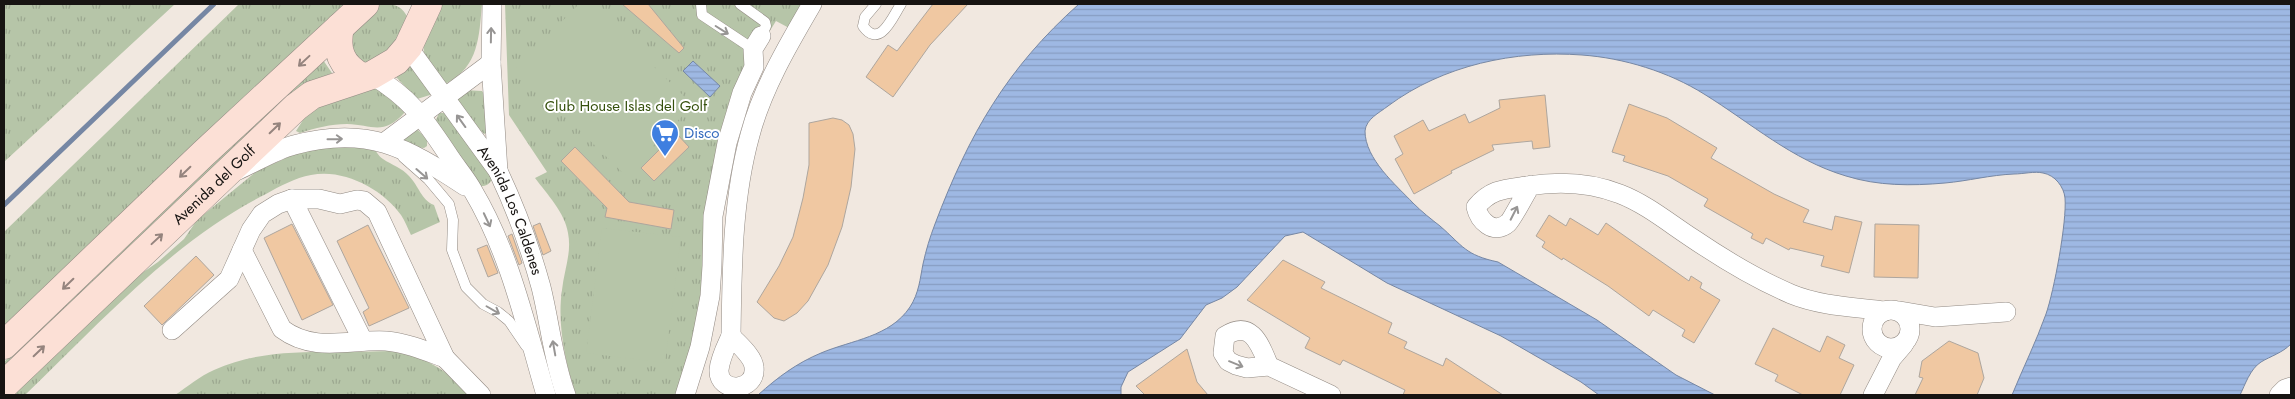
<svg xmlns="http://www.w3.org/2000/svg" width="2295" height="399" font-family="Jost,sans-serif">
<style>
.grass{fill:url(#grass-tufts)}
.pitch{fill:#b6c5a8}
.water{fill:url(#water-rules);stroke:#7687a4}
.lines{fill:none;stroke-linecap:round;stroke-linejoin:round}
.stream{stroke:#7687a4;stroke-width:5}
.building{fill:#f0c8a2;stroke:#aea69e}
.lane-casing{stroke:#928a83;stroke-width:11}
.street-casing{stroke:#928a83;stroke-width:20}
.secondary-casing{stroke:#928a83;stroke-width:29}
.lane{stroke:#fff;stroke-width:10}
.street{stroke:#fff;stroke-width:19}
.secondary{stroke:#fce0d6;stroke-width:28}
.oneway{stroke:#979594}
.oneway2{stroke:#95847e}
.labels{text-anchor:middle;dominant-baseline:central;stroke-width:4;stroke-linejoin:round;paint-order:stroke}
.park-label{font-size:15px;fill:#36510d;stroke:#fff}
.shop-label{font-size:15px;fill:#366cbe;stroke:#fff;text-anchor:start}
.street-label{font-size:15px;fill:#171412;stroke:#fff}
</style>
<defs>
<pattern id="grass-tufts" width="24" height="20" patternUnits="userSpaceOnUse" patternTransform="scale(1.25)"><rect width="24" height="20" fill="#b6c5a8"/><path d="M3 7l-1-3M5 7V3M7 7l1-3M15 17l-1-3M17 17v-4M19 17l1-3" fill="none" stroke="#9ca890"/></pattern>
<pattern id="water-rules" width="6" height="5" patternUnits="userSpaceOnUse" patternTransform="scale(1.25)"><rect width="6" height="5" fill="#9eb8e3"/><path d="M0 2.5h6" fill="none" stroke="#879dc2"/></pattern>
</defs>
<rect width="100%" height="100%" fill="#f1e8e0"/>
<path class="grass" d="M4,4H175L4,162Z
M239,4H350L4,334V232Z
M379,4C393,4 401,4 408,18L401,42L366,64L360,62L348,41L350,34L375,5Z
M439,4H482C479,37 479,66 447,83L441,82L424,53L423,42Z
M505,4H806L791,29L776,21L748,66L703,299L680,395H576C565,362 557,324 562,290C564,270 572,253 568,233C565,213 547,194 535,178L547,172L509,115Z
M323,60L332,73L321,78L4,374V362L241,135Z
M409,63L431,92L430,95L417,99L396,77Z
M364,85L387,90L405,112C384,136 373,125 347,124C331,124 315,128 300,133L296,131L312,106Z
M464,90L482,91L485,96L488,132L484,134L456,103L459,93Z
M439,113H447L491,175L492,180C488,185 485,187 479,186L435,122Z
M418,130L427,140V146L424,148L413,147L403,140L411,131Z
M325,146L372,148C377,151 378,156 383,159C392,165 402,168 409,176C419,186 421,200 434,205L440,222L411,235C408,229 405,221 401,215C383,189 343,168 311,175C295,178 280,186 266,194C174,240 99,324 25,395H8L126,284L158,262L184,239L197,220L257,171L304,150Z
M390,351C423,355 448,370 470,395H175C187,387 200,376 214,370C269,345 331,354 390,351Z"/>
<path class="pitch" d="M579,4H590L693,105L625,175L516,68Z
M602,228L681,237L665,363L586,353Z"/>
<path class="water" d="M1079,4H2291V344C2282,353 2271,356 2261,362C2250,369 2245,385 2240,395H2012C2023,368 2036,342 2046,314C2054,291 2067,222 2065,198C2064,187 2055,175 2043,173C2035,171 2023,174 2014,174C1990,175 1968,181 1945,183C1911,186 1878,186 1846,176C1792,160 1751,123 1704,94C1669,72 1624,58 1582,55C1515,50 1443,65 1388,106C1379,113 1366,119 1365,131C1365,159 1396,185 1413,203C1422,212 1431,219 1440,226C1463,246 1465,255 1498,262L1597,320L1676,375L1715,395H1599L1581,382L1501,336L1387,283L1303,232L1285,236L1237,287L1222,298L1206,305L1180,339L1128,372L1121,387V395H758C778,377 797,363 821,353C852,340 890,337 910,307C919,293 920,279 923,264C926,250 930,237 935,224C969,134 1007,68 1079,4Z
M693,61L720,86L710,97L683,71Z"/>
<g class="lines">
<path class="stream" d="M4,205L214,4"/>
</g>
<path class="building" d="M622,4H648L684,48L679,53Z
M933,4H968L930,45L893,97L866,77L888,45L897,51Z
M1545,95L1550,147L1533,149L1532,141L1492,145L1494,150L1451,171L1452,173L1414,194L1395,159L1403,154L1394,136L1423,120L1429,131L1465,114L1469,123L1500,108L1499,100Z
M1629,104L1667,118L1717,148L1711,158L1774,194L1809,210L1803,222L1832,230L1835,216L1862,222L1849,273L1821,266L1824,256L1790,248L1789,250L1766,238L1763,244L1751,238L1753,234L1704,206L1708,199L1668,176L1623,161L1625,156L1612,152Z
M833,118L842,120L849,125L853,134L855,149L851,187L842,227L828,265L808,301L797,313L784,321L774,318L757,302L779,266L793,237L803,198L809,165V123Z
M676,133L689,147L654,181L641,168Z
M575,147L629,202L674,210L671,229L605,217L607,208L561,161Z
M1549,215L1566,226L1570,218L1598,235L1606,223L1689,281L1691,276L1702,283L1700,288L1720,300L1694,343L1682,336L1685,330L1653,310L1649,316L1608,286L1563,258L1562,260L1542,247L1545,242L1536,236Z
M540,223L551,251L543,255L533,226Z
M292,224L333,305L302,320L264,238Z
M1875,224L1919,225L1918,278L1874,277Z
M368,225L409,308L369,326L363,312L369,308L337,241Z
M512,234L522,263L519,265L508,236Z
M487,245L498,273L488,277L477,249Z
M196,256L214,275L162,325L144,306Z
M1283,260L1325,282L1321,288L1392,323L1388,333L1407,342L1404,348L1443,366L1446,358L1503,395H1403L1405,390L1343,360L1340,365L1305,348L1310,338L1247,300Z
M1773,328L1820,352L1827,336L1845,345L1839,358L1854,365L1840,395H1803L1775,381L1778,375L1755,364Z
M1949,341L1978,353L1984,378L1977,395H1915L1923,378L1919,377L1922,361Z
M1187,349L1197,382L1208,395H1145L1136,386Z"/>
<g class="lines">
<g class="lane-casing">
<path id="lane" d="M701,4L702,15L753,49
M740,4L765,22L766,26L761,36
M876,4L865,17L863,26C880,50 893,16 901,4
M403,157L428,179L449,204L453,220L452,250L466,287L483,304L498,312L509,321L526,346"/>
</g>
<g class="street-casing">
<g id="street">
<path d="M492,4L491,63L498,171"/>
<path id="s1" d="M408,47L498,171C516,209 530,247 541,287C550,323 553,360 566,395"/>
<path d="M372,75C410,98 423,117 447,153C455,166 466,178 473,191C510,253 526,327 546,395"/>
<path d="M385,142L491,63"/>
<path d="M238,170C256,162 275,150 294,145C367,125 406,147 465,186"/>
<path d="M1531,185C1526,192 1512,220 1508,223C1493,236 1479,220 1476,207C1491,189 1505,189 1527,186C1558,181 1590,182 1620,194C1646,204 1669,223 1692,238C1723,259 1756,279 1791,294C1820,306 1854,307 1885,311"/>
<path d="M292,199L363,341"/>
<path d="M242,250L282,329C314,353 350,339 386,341C407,343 426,351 445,358"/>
<circle cx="1891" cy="329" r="19"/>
<path d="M1900,311L1935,317L2006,312"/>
<path d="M172,330L229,279L251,230L262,214L278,204L292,199H319L340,204L357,200L364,201L377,212L445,358L481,395"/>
<path d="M731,336C732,269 732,200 750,135C762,89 788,45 812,4"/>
<path d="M731,336C738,344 753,356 754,367C757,392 718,394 719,370C720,358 726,347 731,336Z"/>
<path d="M1269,366C1260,345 1252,319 1225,336L1223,353L1228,361L1236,365L1247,368L1269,366L1331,395"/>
<path d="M685,395L700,347L710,296L712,266L713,216L727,143L742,93L754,67L753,49L761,36"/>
<path d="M1873,395L1892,358L1904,344"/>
<path d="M2279,395L2285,389L2291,387"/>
</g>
</g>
<g class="secondary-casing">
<g id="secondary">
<path d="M340,27C335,50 341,66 362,77"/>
<path d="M4,345L203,154L365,4"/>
<path id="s2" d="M4,385L296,107L312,95L372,75L396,61L408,47L428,4"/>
</g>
</g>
<use href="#lane" class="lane"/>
<use href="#street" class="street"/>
<use href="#secondary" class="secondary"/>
</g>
<defs><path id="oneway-shaft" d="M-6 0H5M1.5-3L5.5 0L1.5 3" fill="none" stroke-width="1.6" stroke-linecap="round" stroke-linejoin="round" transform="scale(1.25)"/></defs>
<g class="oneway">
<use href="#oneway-shaft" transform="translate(722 30) rotate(32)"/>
<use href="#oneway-shaft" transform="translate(491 35) rotate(-89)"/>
<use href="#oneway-shaft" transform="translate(461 121) rotate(-126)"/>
<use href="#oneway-shaft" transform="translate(335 139) rotate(-1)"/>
<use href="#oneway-shaft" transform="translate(422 174) rotate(41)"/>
<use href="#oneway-shaft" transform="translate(1514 213) rotate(-63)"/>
<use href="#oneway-shaft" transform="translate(487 220) rotate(65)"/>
<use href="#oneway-shaft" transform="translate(493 310) rotate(30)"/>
<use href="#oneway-shaft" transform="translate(554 348) rotate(-100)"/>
<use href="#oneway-shaft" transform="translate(1236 364) rotate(22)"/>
</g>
<g class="oneway2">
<use href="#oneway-shaft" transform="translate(304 61) rotate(137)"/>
<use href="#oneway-shaft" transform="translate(275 128) rotate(-44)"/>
<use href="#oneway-shaft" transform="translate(185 172) rotate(136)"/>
<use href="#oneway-shaft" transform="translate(157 239) rotate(-43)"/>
<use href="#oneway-shaft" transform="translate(68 284) rotate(136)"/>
<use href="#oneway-shaft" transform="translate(39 351) rotate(-44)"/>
</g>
<defs>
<g id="supermarket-pin" transform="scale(1.4375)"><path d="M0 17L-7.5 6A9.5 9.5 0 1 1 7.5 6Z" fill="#3f7fe0" stroke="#fff"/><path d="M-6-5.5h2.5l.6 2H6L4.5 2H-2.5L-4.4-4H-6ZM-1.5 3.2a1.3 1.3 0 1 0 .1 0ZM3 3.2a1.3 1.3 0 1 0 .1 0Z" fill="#fff"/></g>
</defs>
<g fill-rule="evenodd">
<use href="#supermarket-pin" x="665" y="133"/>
</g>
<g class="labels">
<g class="park-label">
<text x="626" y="106">Club House Islas del Golf</text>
</g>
<g class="shop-label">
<text x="684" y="133">Disco</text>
</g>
<g class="street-label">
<text stroke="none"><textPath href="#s2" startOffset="290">Avenida del Golf</textPath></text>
<text stroke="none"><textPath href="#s1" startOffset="194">Avenida Los Caldenes</textPath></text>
</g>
</g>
<rect width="2295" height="399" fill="none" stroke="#171412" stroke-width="10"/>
</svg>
